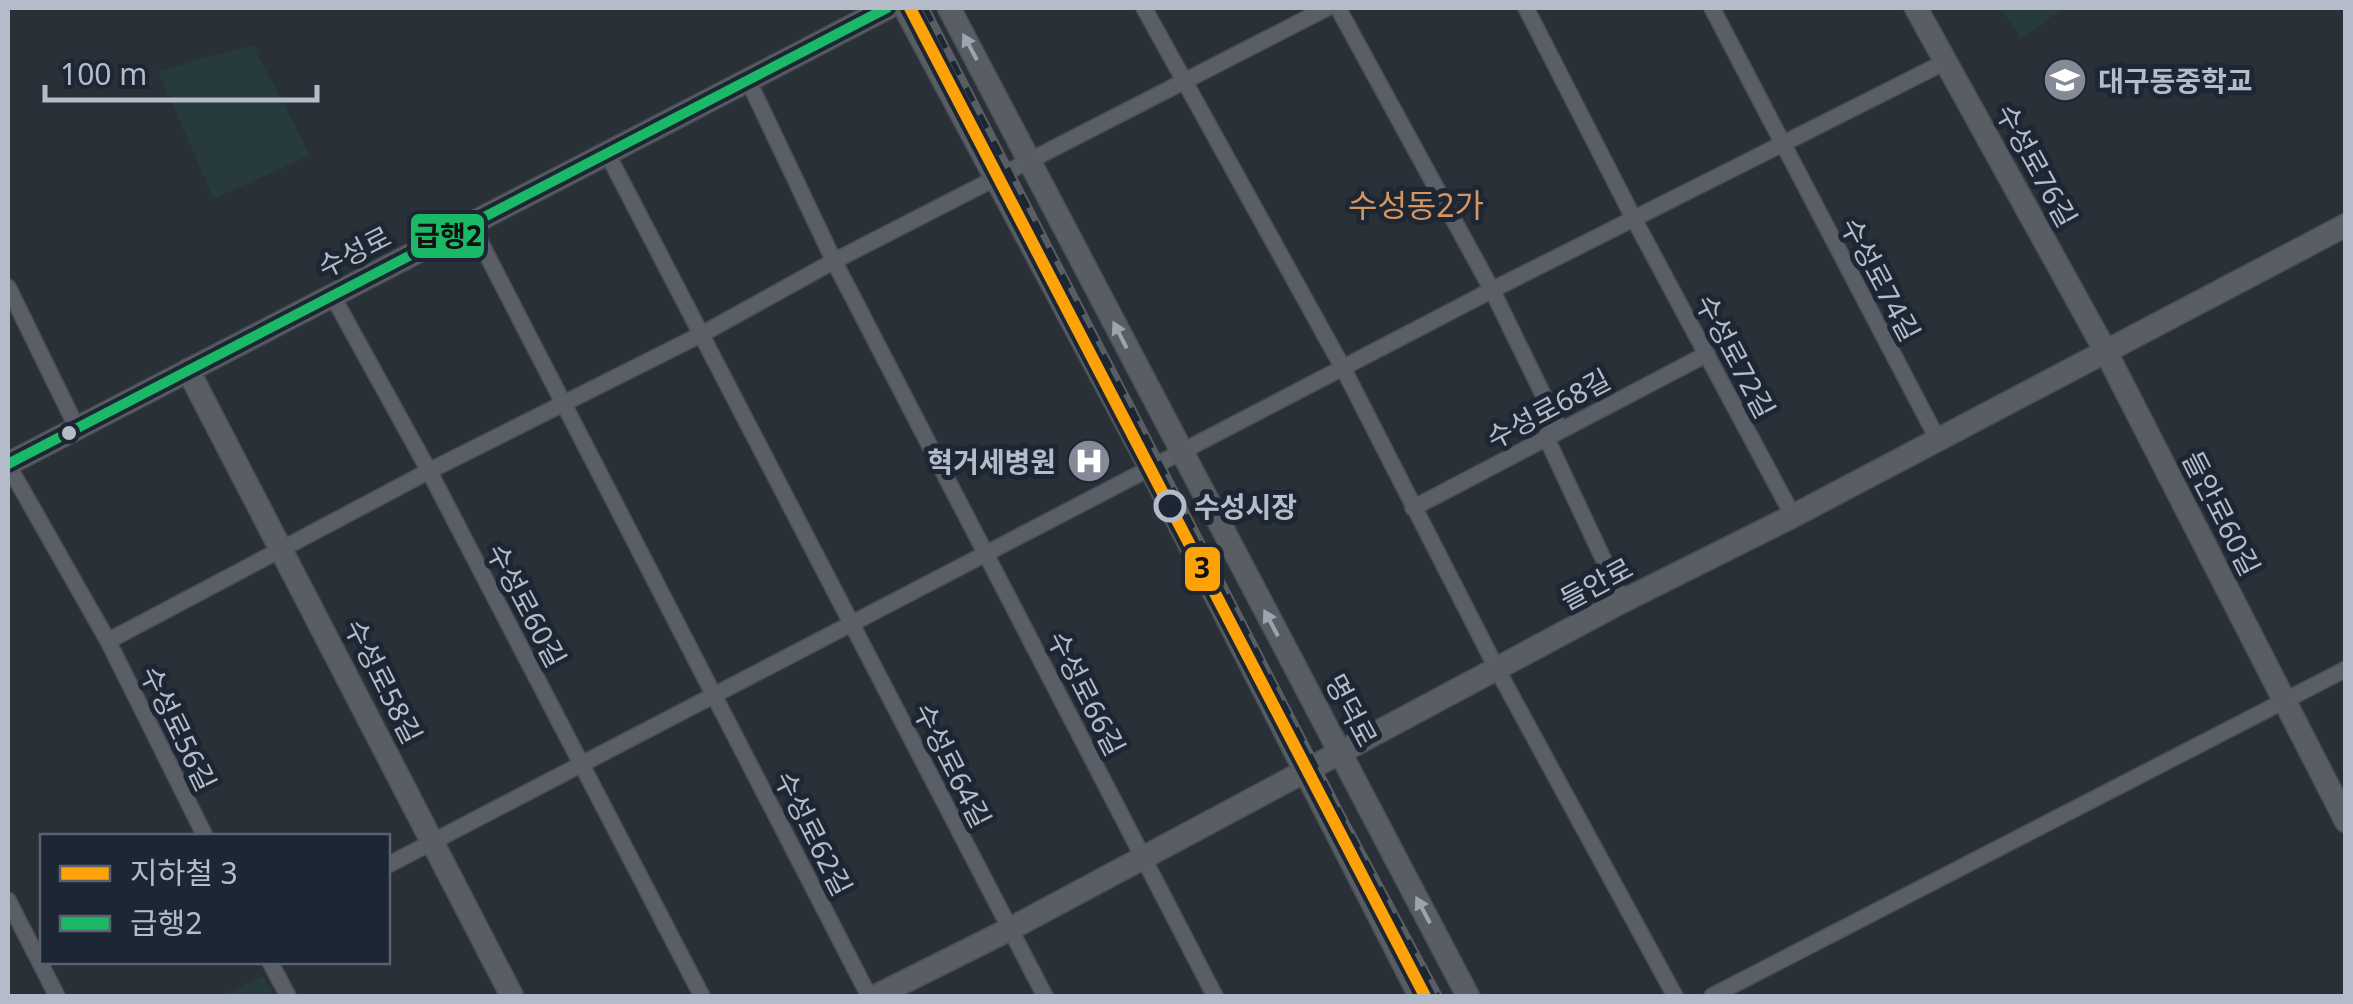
<svg xmlns="http://www.w3.org/2000/svg" width="2353" height="1004" font-family="'Noto Sans','Noto Sans KR',sans-serif">
<style>
.green{fill:#273a3e}
.lines{fill:none;stroke-linecap:round;stroke-linejoin:round}
.street-casing{stroke:#484c53;stroke-width:18}
.secondary-casing{stroke:#484c53;stroke-width:25}
.street{stroke:#5a5e66;stroke-width:15}
.secondary{stroke:#595d64;stroke-width:22}
.rail-casing{stroke:#595d64;stroke-width:9}
.rail{stroke:#1d2633;stroke-width:5;stroke-dasharray:15;stroke-linecap:butt}
.bus-1-casing{stroke:#1d2633;stroke-width:18}
.bus-1{stroke:#1ab867;stroke-width:10}
.metro-1-casing{stroke:#1d2633;stroke-width:20}
.metro-1{stroke:#fda208;stroke-width:12}
.oneway{fill:#9da4b0}
.bus-dot{fill:#b4bcc9;stroke:#1d2633;stroke-width:4}
.stop-dot{fill:#1d2633;stroke:#b4bcc9;stroke-width:5}
.labels{text-anchor:middle;dominant-baseline:central;stroke-width:10;stroke-linejoin:round;paint-order:stroke}
.poi-label{font-size:28px;font-weight:bold;fill:#b4bcc9;stroke:#1d2633;text-anchor:start}
.street-label{font-size:28px;fill:#b4bcc9;stroke:#1d2633}
.stop-label{font-size:28px;font-weight:bold;fill:#b4bcc9;stroke:#1d2633;text-anchor:start}
.quarter-label{font-size:32px;fill:#d59563;stroke:#1d2633}
.line-badge{stroke:#1d2633;stroke-width:4}
.pale-badge-label{font-size:28px;text-anchor:middle;font-weight:bold;fill:#111}
</style>
<rect width="100%" height="100%" fill="#2a3038"/>
<path class="green" d="M2000,8H2064L2021,38Z
M253,45L310,155L214,199L158,71Z
M263,976L274,996H222Z"/>
<g class="lines">
<g class="street-casing">
<path id="street" d="M1144,8L1343,368L1498,671L1675,996
M1338,8L1492,290L1556,421L1546,437L1623,601
M1526,8L1635,221L1793,516
M1712,8L1937,438
M748,80L834,261L1215,996
M607,153L1045,996
M471,224L869,996
M8,287L77,428
M332,295L429,471L702,996
M8,465L108,641L205,836
M1413,508L1707,354
M108,641L429,471L702,334L834,261L1327,8
M388,865L1492,290L1945,62
M8,900L57,996
M270,962L288,996
M1712,996L2346,669"/>
</g>
<g class="secondary-casing">
<path id="secondary" d="M905,8L1151,469L1420,996
M949,8L1468,996
M1916,8L2106,352L2346,821
M188,370L512,996
M8,464L887,8
M876,996L1010,929L1623,601L1793,516L2346,225"/>
</g>
<use href="#street" class="street"/>
<use href="#secondary" class="secondary"/>
<g class="rail-casing">
<path id="rail" d="M925,8L1343,819L1438,996"/>
</g>
<use href="#rail" class="rail"/>
<g class="bus-1-casing">
<path id="bus-1" d="M8,464L887,8"/>
</g>
<use href="#bus-1" class="bus-1"/>
<g class="metro-1-casing">
<path id="metro-1" d="M910,8L1425,996"/>
</g>
<use href="#metro-1" class="metro-1"/>
</g>
<defs><path id="oneway-solid" d="M-6-.8H1V-3.2L6.5 0L1 3.2V.8H-6Z" transform="scale(2.5)"/></defs>
<g class="oneway">
<use href="#oneway-solid" transform="translate(970 47) rotate(-118)"/>
<use href="#oneway-solid" transform="translate(1120 335) rotate(-117)"/>
<use href="#oneway-solid" transform="translate(1271 623) rotate(-118)"/>
<use href="#oneway-solid" transform="translate(1423 910) rotate(-118)"/>
</g>
<defs>
<g id="school-disc" transform="scale(2.25)"><circle r="9.5" fill="#848b96" stroke="#1d2633"/><path d="M0-5L7-2L0 1L-7-2ZM-4 1L0 2.5L4 1V4Q0 6-4 4Z" fill="#fff"/></g>
<g id="hospital-disc" transform="scale(2.25)"><circle r="9.5" fill="#848b96" stroke="#1d2633"/><path d="M-5-5h3v3.5h4V-5h3V5h-3V1.5h-4V5h-3Z" fill="#fff"/></g>
</defs>
<g fill-rule="evenodd">
<use href="#school-disc" x="2065" y="80"/>
<use href="#hospital-disc" x="1089" y="461"/>
</g>
<circle class="bus-dot" cx="69" cy="433" r="9"/>
<circle class="stop-dot" cx="1170" cy="506" r="14"/>
<g class="labels">
<g class="poi-label">
<text x="2098" y="80">대구동중학교</text>
<text x="1056" y="461" text-anchor="end">혁거세병원</text>
</g>
<g class="street-label">
<text transform="translate(2037 165) rotate(61)">수성로76길</text>
<text transform="translate(354 251) rotate(-27)">수성로</text>
<text transform="translate(1881 279) rotate(62)">수성로74길</text>
<text transform="translate(1736 356) rotate(62)">수성로72길</text>
<text transform="translate(1548 408) rotate(-28)">수성로68길</text>
<text transform="translate(2222 513) rotate(63)">들안로60길</text>
<text transform="translate(1596 583) rotate(-28)">들안로</text>
<text transform="translate(527 605) rotate(62)">수성로60길</text>
<text transform="translate(384 681) rotate(63)">수성로58길</text>
<text transform="translate(1087 693) rotate(63)">수성로66길</text>
<text transform="translate(1352 710) rotate(62)">명덕로</text>
<text transform="translate(179 728) rotate(64)">수성로56길</text>
<text transform="translate(953 765) rotate(63)">수성로64길</text>
<text transform="translate(814 833) rotate(63)">수성로62길</text>
</g>
<g class="stop-label">
<text x="1194" y="506">수성시장</text>
</g>
<g class="quarter-label">
<text x="1416" y="204">수성동2가</text>
</g>
</g>
<g class="line-badge">
<rect x="409" y="212" width="77" height="48" rx="10" fill="#1ab867"/>
<rect x="1183" y="545" width="39" height="48" rx="10" fill="#fda208"/>
</g>
<g class="pale-badge-label">
<text x="448" y="246">급행2</text>
<text x="1202" y="578">3</text>
</g>
<rect width="2353" height="1004" fill="none" stroke="#b4bcc9" stroke-width="20"/>
<rect x="40" y="834" width="350" height="130" fill="#1d2633" stroke="#59626f" stroke-width="2.5"/>
<rect x="60" y="866" width="50" height="15" fill="#fda208" stroke="#59626f" stroke-width="2.5"/>
<text x="130" y="884" font-size="30" fill="#b4bcc9">지하철 3</text>
<rect x="60" y="916" width="50" height="15" fill="#1ab867" stroke="#59626f" stroke-width="2.5"/>
<text x="130" y="934" font-size="30" fill="#b4bcc9">급행2</text>
<path d="M45 85v15h272v-15" fill="none" stroke="#b4bcc9" stroke-width="5"/>
<text x="60" y="85" font-size="30" fill="#b4bcc9" stroke="#1d2633" stroke-width="8" paint-order="stroke">100 m</text>
</svg>
